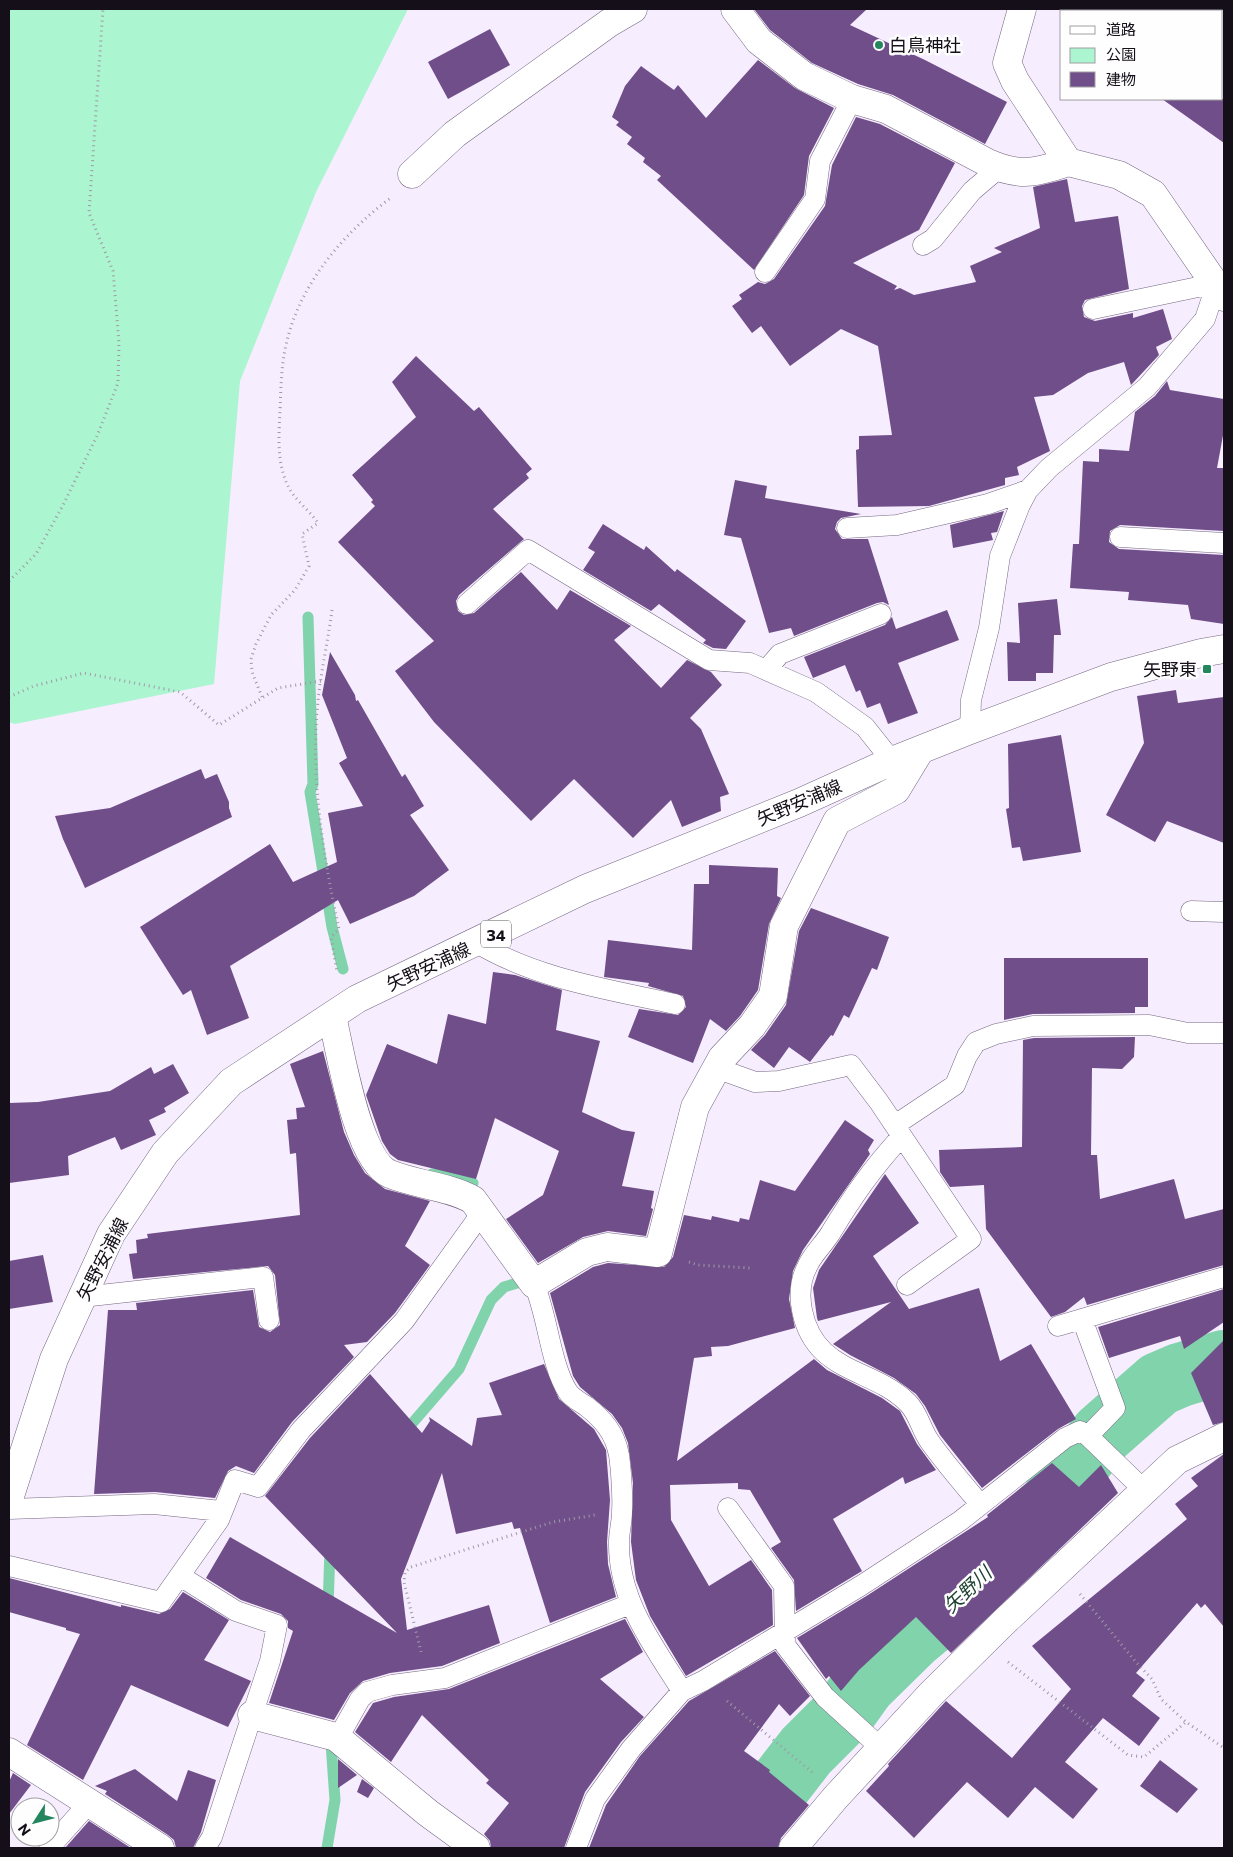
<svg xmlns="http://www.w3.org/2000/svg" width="1233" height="1857" font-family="Commissioner,'Noto Sans JP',sans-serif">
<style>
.green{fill:#abf5d0}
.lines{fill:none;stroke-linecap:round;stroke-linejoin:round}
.stream{stroke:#81d3ac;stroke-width:11}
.river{stroke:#81d3ac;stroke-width:64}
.building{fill:#704e89}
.service-casing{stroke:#756781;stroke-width:21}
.minor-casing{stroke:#756781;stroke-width:29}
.primary-casing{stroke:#756781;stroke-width:29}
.path{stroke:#a099a7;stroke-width:3;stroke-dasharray:1 4;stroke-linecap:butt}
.service{stroke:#fff;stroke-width:20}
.minor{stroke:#fff;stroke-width:28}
.primary{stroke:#fff;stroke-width:28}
.poi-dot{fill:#23865f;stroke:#fefefe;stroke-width:2}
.labels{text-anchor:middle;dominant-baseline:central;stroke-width:5;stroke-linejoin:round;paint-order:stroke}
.shield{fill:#fefefe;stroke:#5a575d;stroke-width:1}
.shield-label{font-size:16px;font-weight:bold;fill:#140f18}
.poi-label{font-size:18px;fill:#140f18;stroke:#fefefe;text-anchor:start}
.street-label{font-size:18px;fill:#140f18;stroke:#fefefe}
.water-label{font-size:19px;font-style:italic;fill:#1a3f2e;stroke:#fefefe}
</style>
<rect width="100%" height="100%" fill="#f6edfe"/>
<path class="green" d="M9,9H408L316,192L240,381L214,684L15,724L9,722Z"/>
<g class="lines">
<path class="stream" d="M308,617L313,784L310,792L332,927L343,969
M432,1174L457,1176L473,1183
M403,1434L459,1369L491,1300L504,1287L524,1281
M328,1608L330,1549
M327,1848L335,1800L331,1743L334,1737"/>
<path class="river" d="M731,1848L806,1751L844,1713L864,1685L914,1636L978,1583L1018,1534L1051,1504L1066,1479L1102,1434L1159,1384L1180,1375L1224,1362"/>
</g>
<path class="building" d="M754,9H867L850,25L925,60L1007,102L985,144L893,95L858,84L812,63L770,30Z
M490,29L510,65L448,99L428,62Z
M758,60L795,88L834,108L809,156L804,195L754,270L657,180L661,176L643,162L645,158L627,144L632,137L616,125L619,122L612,117L625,86L641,66L674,90L678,85L706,118Z
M1162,99H1224V143Z
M856,117L880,124L955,163L919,230L853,263L897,286L894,290L900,288L914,295L976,282L970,266L1002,252L994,248L1040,228L1033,187L1067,179L1075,222L1118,216L1129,289L1085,300L1082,306L1084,317L1095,321L1133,313V318L1163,309L1172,339L1156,347L1159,355L1131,385L1124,362L1088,373L1053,395L1034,397L1050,451L1017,467L1019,475L1005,478V485L929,506L858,507L856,450L859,449V436L892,435L878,346L841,329L790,366L761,326L752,333L732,306L742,299L739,295L758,282L765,284L774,279L825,206L832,165Z
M416,356L474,411L479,407L532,469L526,474L529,478L493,509L524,539L459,595L456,601L458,611L464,615L474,613L521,572L557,610L570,590L631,626L614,640L661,688L687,660L711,672L722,685L690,718L701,729L729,794L720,797L721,811L682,827L671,800L633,838L574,779L531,821L434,722L395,671L434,641L338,542L375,506L371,502L373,500L352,475L416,417L392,382Z
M1167,381L1170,390L1224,399V430L1217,468H1224V531L1120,525L1110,531L1109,542L1119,549L1224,555V624L1191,619L1188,605L1128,600L1129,592L1070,588L1073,544H1079L1083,461L1099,462V449L1129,451L1135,412L1155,396Z
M735,480L767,486L765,498L861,514L841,518L837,522L835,529L842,539H868L889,605L883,602L877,603L794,636L791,628L769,633L741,538L724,535Z
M1004,511L997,532L991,533L993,540L953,548L950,525Z
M603,524L644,550L646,546L675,572L677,569L746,621L726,649L713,648L703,643L706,640L659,604L651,611L583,570L595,552L588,548Z
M1057,599L1061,635H1054L1053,673H1036V681H1008L1007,642L1020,643L1018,603Z
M947,610L959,640L898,663L918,713L888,724L880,703L867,708L860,690L856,692L845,665L813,678L804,657L885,625L892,617L896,629Z
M330,652L355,695L356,701L358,700L402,777L405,774L424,806L410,815L449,870L414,896L350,924L338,900L230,966L249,1018L207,1035L191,990L183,995L140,927L270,844L293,882L337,862L328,813L363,806L339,763L347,758L322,695Z
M1176,690L1178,703L1224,697V843L1167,821L1155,842L1106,815L1144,743L1137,696Z
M1061,735L1081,852L1023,861L1020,847L1012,848L1006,809L1009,808L1008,744Z
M201,769L205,779L217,774L229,802V808L232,817L85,888L63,839L55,816L110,808Z
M709,865L778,868L777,896L781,898L769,924L758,990L740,1016L726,1031L710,1019L693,1063L628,1037L639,1009L678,1015L686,1007L683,996L648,986L649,983L604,977L608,940L692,950L694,884H709Z
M811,908L889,937L877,970L872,968L849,1018L844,1015L833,1036L831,1035L810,1062L789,1047L774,1068L751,1050L765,1035L786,1005L799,931Z
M1004,958H1148V1007H1135V1013L1033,1014L1004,1020Z
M493,972L515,975L562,990L556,1030L600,1041L582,1112L622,1130L635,1132L622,1186L654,1191L651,1208L653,1209L646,1236L608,1231L583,1237L538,1263L506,1219L543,1195L559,1151L495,1118L476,1179L398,1160L390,1154L382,1141L366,1095L387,1044L437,1064L448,1014L486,1024Z
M1135,1037L1134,1057L1122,1069L1092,1068L1091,1155H1097L1100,1199L1174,1179L1185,1219L1224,1209V1265L1087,1305L1084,1297L1065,1312L1051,1317L986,1229L984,1185L950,1187L940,1172L939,1150L1022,1147L1023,1040L1034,1038Z
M323,1051L344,1132L354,1155L365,1173L385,1189L430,1201L405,1246L430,1265L395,1313L367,1342L344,1345L354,1357L292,1422L254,1473L236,1466L228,1471L215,1498L155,1492L94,1494L108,1310H137L136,1303L253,1290L259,1327L270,1332L280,1325L275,1275L268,1266L133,1279L129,1254L137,1253L136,1240L148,1238L147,1234L300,1215L296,1153L290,1154L287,1120L297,1119L296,1108L305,1107L290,1064Z
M173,1064L189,1093L164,1108L166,1112L149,1120L156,1135L121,1150L115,1137L68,1156L69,1175L9,1183V1103L38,1102L110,1091L151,1067L154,1074Z
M845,1120L874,1140L868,1150L870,1154L803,1250L793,1271L789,1299L795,1328L728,1346L711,1347L712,1356L694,1358L677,1461L814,1359L827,1370L882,1398L900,1411L917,1444L936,1470L905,1484L903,1477L833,1519L862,1571L796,1611L794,1580L771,1548L781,1542L750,1490L738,1489V1483L670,1485L671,1520L709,1586L751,1560L772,1590L773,1625L686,1676L650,1616L636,1580L631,1542L633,1483L628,1443L622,1428L612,1414L580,1387L573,1376L550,1293L593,1267L608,1263L664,1267L673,1257L684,1215L711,1220L712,1216L739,1222L740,1218L749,1220L760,1180L795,1191Z
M885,1174L919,1223L873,1256L909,1309L979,1288L1000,1361L1031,1344L1076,1419L1058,1429L982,1488L940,1435L925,1406L916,1394L894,1378L850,1355L833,1344L891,1302L818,1321L817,1318L813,1288L819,1270Z
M43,1255L53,1302L9,1309V1261Z
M1224,1289V1322L1184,1349L1180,1336L1109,1358L1098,1327Z
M1224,1340V1422L1213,1425L1191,1373Z
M544,1364L559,1399L594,1429L606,1450L610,1500L607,1542L608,1564L616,1597L550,1623L520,1528L514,1529L512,1522L456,1534L442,1473L401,1579L407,1630L489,1605L500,1643L442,1666L390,1673L363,1681L350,1693L334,1720L269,1703L293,1631L288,1628V1621L281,1614L241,1600L206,1578L230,1537L397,1633L265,1496L310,1438L370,1374L422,1433L430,1421L429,1417L472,1446L477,1418L502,1415L489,1383Z
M1224,1454V1627L1205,1604L1201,1608L1197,1603L1136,1673L1145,1680L1132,1696L1160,1718L1139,1746L1103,1718L1065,1762L1098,1789L1073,1819L1035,1787L1008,1818L967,1782L914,1838L866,1791L889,1766L888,1764L946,1701L1012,1758L1071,1689L1032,1646L1187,1519L1175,1504L1198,1486L1191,1478Z
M1052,1463L1079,1487L1101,1465L1118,1493L951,1653L916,1617L859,1670L841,1691L829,1676L826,1679L797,1638L868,1595L988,1517L987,1515Z
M9,1578L121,1607V1605L159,1614L170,1609L183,1592L229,1620L204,1660L251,1681L228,1727L131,1685L83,1780L27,1745L80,1634L66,1630V1628L9,1612Z
M625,1619L643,1652L600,1679L644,1717L621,1742L585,1792L564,1848H491L490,1841L484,1834L509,1803L486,1783L489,1780L422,1715L391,1762L355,1732L373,1703L394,1697L449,1689Z
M775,1651L810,1696L790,1716L779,1704L744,1751L770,1770L769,1772L809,1805L781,1838L778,1848H589L606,1805L640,1756L689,1701Z
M338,1759L357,1775L338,1788Z
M1160,1760L1198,1789L1177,1813L1140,1786Z
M135,1769L177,1801L188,1770L216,1780L201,1832L193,1848H176L174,1840L168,1835L105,1794L107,1791L95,1786Z
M13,1773L31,1785L9,1814V1782Z
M362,1779L374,1788L368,1798L357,1792Z
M89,1821L131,1848H65Z"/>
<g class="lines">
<g class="service-casing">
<path id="service" d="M923,245L933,239L972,191L999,168
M765,272L815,199L820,161L852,99
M1093,309L1217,283
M847,528L897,525L988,504L1028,490
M1120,537L1224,543
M467,604L528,550L709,660L750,663L816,692L865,727L892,761
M766,670L780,654L881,614
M970,730L971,700L989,628L1000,556L1020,505L1028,490L1049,468L1147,387L1205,319L1217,283
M1191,911L1224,912
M477,943C537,979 607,989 675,1004
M716,1068L755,1082L779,1081L851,1065L879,1102L971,1239L907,1285
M895,1125L955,1085L967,1056L976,1042L996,1034L1033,1026L1149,1025L1188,1033H1224
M901,1137C871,1170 853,1196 830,1234C823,1245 813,1254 808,1265C793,1292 802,1331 824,1352C848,1374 883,1378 908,1403C919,1414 921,1430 930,1442C945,1463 963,1484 980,1504
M534,1284C548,1316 550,1364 568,1392C572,1398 580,1402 586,1406C603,1419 615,1433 619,1455C621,1468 623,1499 622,1512C622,1522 619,1532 619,1542C618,1600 653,1645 682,1691
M82,1297L263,1277L269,1320
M1082,1319L1115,1408L1088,1436
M1058,1326L1224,1277
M728,1508L784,1586L785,1645L825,1697L881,1748
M9,1509L154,1504L221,1511
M9,1566L161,1602L219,1520L235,1480L258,1487L301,1430L404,1321L483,1211
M180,1576L236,1611L277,1625L270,1661L212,1837L205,1848
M338,1738L360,1699L367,1692L392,1685L445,1678L630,1604
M49,1848L90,1802
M576,1848L595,1799L631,1749L682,1691L703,1681L862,1585L960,1521L1065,1438L1080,1431L1088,1436L1144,1490"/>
</g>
<g class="minor-casing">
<path id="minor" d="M735,9L759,41L804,76L852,99L886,109L988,163C1020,177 1036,173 1068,162
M1022,9L1007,63L1015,81L1068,162L1119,175L1153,194L1224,297
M412,174L455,134L609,23L633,9
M332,1016C340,1049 357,1161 390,1174C417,1185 448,1186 473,1200L534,1284L587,1252L607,1247L658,1253L695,1107L722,1058L752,1026L773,996L784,926L837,821L896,790L919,752
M252,1715L336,1737L428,1813L476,1848
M9,1752L160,1848
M793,1848L835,1798L931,1694L1005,1621L1177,1460L1224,1437"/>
</g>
<g class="primary-casing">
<path id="primary" d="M9,1499L54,1359L111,1234L165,1153L231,1082L357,999L585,889L799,803L892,761L970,730L1111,677L1201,653L1224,649"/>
</g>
<path class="path" d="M9,581L36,554L62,507L97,436L118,383L119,343L113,271L89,213L103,9
M332,610C328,641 321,671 318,701C310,777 323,855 339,929L331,937L337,972
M9,697L34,686L84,673L180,692L219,725L278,688L321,681
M262,697L252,672L251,659L256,644L271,615L295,590L309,566L302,534L318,523C310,511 296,501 289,488C276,463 279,436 280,410C281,388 281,367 286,345C299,285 343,233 392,197
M689,1262L698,1265L750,1268
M1080,1594L1135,1661L1152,1679L1161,1699L1186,1722L1224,1748
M421,1652L404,1582L405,1572L411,1567L553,1522L595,1515
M1008,1662L1128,1755L1144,1757L1186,1722
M727,1701L814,1774"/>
<use href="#service" class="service"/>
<use href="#minor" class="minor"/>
<use href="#primary" class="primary"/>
</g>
<g class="poi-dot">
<circle cx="879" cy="45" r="5"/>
<rect x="1202" y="664" width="10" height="10" rx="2.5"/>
</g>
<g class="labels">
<rect class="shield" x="481" y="920.5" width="30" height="27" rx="4"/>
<g class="shield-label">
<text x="496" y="934">34</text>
</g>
<g class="poi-label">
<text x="889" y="45">白鳥神社</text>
<text x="1197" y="669" text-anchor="end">矢野東</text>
</g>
<g class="street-label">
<text transform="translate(799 802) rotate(-23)">矢野安浦線</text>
<text transform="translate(428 966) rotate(-25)">矢野安浦線</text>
<text transform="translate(102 1259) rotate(-63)">矢野安浦線</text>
</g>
<g class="water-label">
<text transform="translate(967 1589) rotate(-43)">矢野川</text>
</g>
</g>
<rect width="1233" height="1857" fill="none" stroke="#140f18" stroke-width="20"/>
<rect x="1060" y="10" width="162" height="90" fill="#fefefe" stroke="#a09ea2"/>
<rect x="1070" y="26" width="25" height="8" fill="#ffffff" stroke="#a09ea2"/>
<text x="1106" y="35" font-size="15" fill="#140f18">道路</text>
<rect x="1070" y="48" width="25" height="15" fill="#abf5d0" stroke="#a09ea2"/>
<text x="1106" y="60" font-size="15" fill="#140f18">公園</text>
<rect x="1070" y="72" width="25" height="15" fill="#704e89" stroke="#a09ea2"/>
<text x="1106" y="85" font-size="15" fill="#140f18">建物</text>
<g transform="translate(35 1822) rotate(234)"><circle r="24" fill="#fefefe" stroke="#a09ea2"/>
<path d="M0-4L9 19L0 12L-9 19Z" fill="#23865f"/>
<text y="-8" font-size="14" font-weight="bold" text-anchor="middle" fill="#140f18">N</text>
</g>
</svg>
